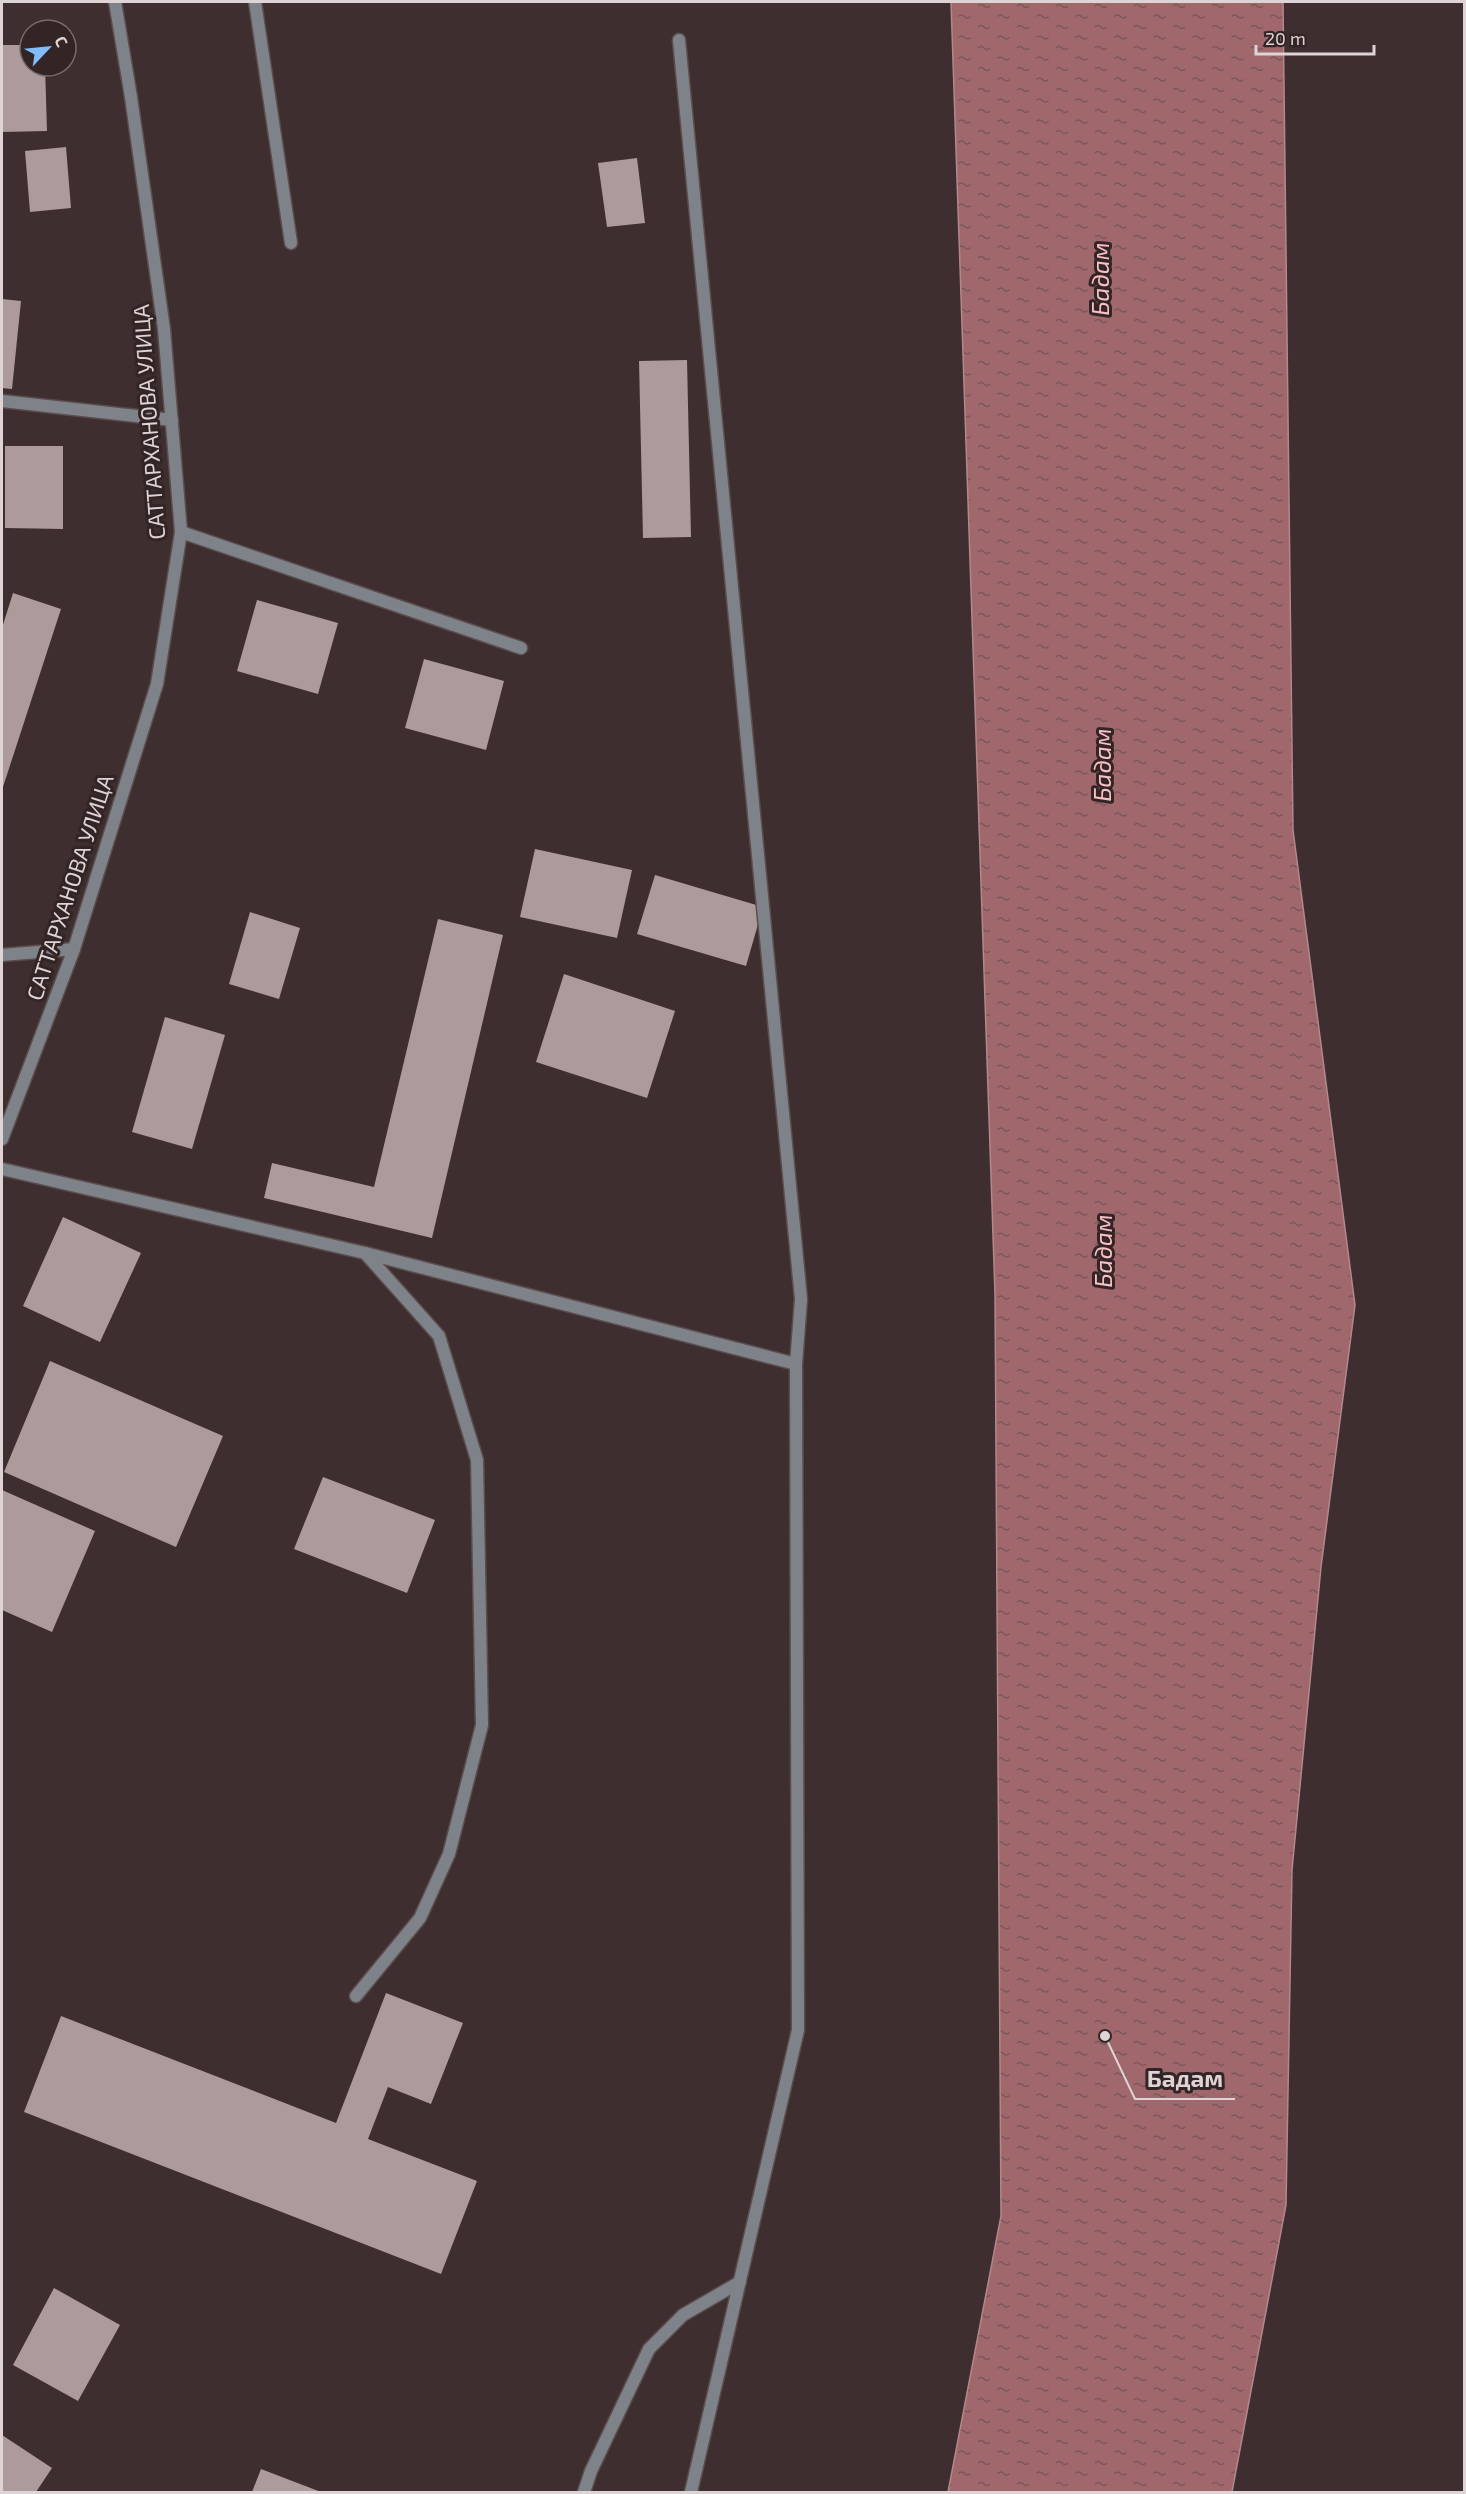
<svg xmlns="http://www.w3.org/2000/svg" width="1466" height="2494" font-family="'Exo 2',sans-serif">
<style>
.water{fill:url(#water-ripples);stroke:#b3888c;stroke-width:1.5}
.building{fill:#ad9a9b}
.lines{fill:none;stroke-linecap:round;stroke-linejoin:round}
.service-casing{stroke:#5b4c4d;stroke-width:15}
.minor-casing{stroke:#5b4c4d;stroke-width:15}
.tertiary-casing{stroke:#5b4c4d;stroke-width:15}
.service{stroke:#7e8389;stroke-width:12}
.minor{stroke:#7e8389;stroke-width:12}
.tertiary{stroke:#7e8389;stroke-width:12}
.labels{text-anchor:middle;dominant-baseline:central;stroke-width:6;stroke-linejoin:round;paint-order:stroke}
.street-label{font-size:22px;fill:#ded4d5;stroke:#332425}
.water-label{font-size:24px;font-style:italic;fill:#f7c1c4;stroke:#332425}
.leader{fill:none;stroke:#ded4d5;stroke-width:2}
.callout-dot{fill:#ded4d5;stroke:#332425;stroke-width:2}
.callout-label{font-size:24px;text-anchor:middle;font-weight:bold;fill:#ded4d5;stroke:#332425;stroke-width:6;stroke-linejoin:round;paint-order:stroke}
</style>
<defs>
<pattern id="water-ripples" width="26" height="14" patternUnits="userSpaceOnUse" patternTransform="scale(1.5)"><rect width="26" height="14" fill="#a0676c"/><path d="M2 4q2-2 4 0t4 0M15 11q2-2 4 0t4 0" fill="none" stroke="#7b575a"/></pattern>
</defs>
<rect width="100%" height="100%" fill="#3e2e2f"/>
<path class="water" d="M951,2H1283L1293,830L1355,1305L1321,1567L1292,1870L1286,2205L1232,2492H948L1001,2216L995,1294Z"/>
<path class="building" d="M2,45H30V66H45L47,131L2,132Z
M66,147L71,208L30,212L25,151Z
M637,158L645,223L607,227L598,163Z
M2,299L21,301L12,389L2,388Z
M687,360L691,537L643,538L639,361Z
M5,446H63V529L5,528Z
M13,593L61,609L2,790V628Z
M257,600L338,623L318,694L237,671Z
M424,659L504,681L486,750L405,728Z
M535,849L632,870L617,938L520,917Z
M655,875L763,907L746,966L637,934Z
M250,912L300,928L279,999L229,984Z
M438,919L503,935L432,1238L264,1198L272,1163L374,1187Z
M564,974L675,1011L647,1098L536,1062Z
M165,1017L225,1035L192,1149L132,1132Z
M63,1217L141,1253L100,1342L23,1306Z
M50,1361L223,1436L176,1547L4,1472Z
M323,1477L435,1520L407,1593L294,1549Z
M2,1490L95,1531L52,1632L2,1610Z
M386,1993L463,2023L431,2104L388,2087L368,2139L477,2181L441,2274L24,2112L61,2016L336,2123Z
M54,2288L120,2325L78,2401L13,2365Z
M2,2435L52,2468L36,2492H2Z
M261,2469L321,2492H252Z"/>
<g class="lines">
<g class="service-casing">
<path id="service" d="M255,2L291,243
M2,401L172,420
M181,532L521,648
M356,1996L420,1918L449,1854L482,1725L477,1460L439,1336L365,1253"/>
</g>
<g class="minor-casing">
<path id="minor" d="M679,40L801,1299L796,1364L798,2030L691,2492
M2,955L74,949
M2,1169L365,1253L796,1364
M584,2492L591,2471L649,2349L683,2315L740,2282"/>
</g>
<g class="tertiary-casing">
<path id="tertiary" d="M2,1139L74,949L157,684L181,532L164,329L131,97L115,2"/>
</g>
<use href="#service" class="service"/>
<use href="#minor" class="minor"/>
<use href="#tertiary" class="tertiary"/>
</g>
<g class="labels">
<g class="street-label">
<text transform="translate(148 422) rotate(-94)">САТТАРХАНОВА УЛИЦА</text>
<text transform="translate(69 887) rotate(-72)">САТТАРХАНОВА УЛИЦА</text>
</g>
<g class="water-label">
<text transform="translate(1099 279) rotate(-90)">Бадам</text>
<text transform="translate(1101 765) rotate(-90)">Бадам</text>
<text transform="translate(1102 1251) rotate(-90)">Бадам</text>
</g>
</g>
<path class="leader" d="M1105 2036L1135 2099H1235"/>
<circle class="callout-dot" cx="1105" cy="2036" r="6"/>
<g class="callout-label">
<text x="1185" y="2087">Бадам</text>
</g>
<rect width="1466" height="2494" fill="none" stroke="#ded4d5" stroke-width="6"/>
<g transform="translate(48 48) rotate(64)"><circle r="28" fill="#332425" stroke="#776a6b" stroke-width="1.5"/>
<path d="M0-4.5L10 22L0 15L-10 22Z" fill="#82bcfa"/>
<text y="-9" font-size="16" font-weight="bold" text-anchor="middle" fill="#ded4d5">С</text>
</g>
<path d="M1256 45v9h118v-9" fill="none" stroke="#ded4d5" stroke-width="3"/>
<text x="1265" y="45" font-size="18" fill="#ded4d5" stroke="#332425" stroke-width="4.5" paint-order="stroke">20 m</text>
</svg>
